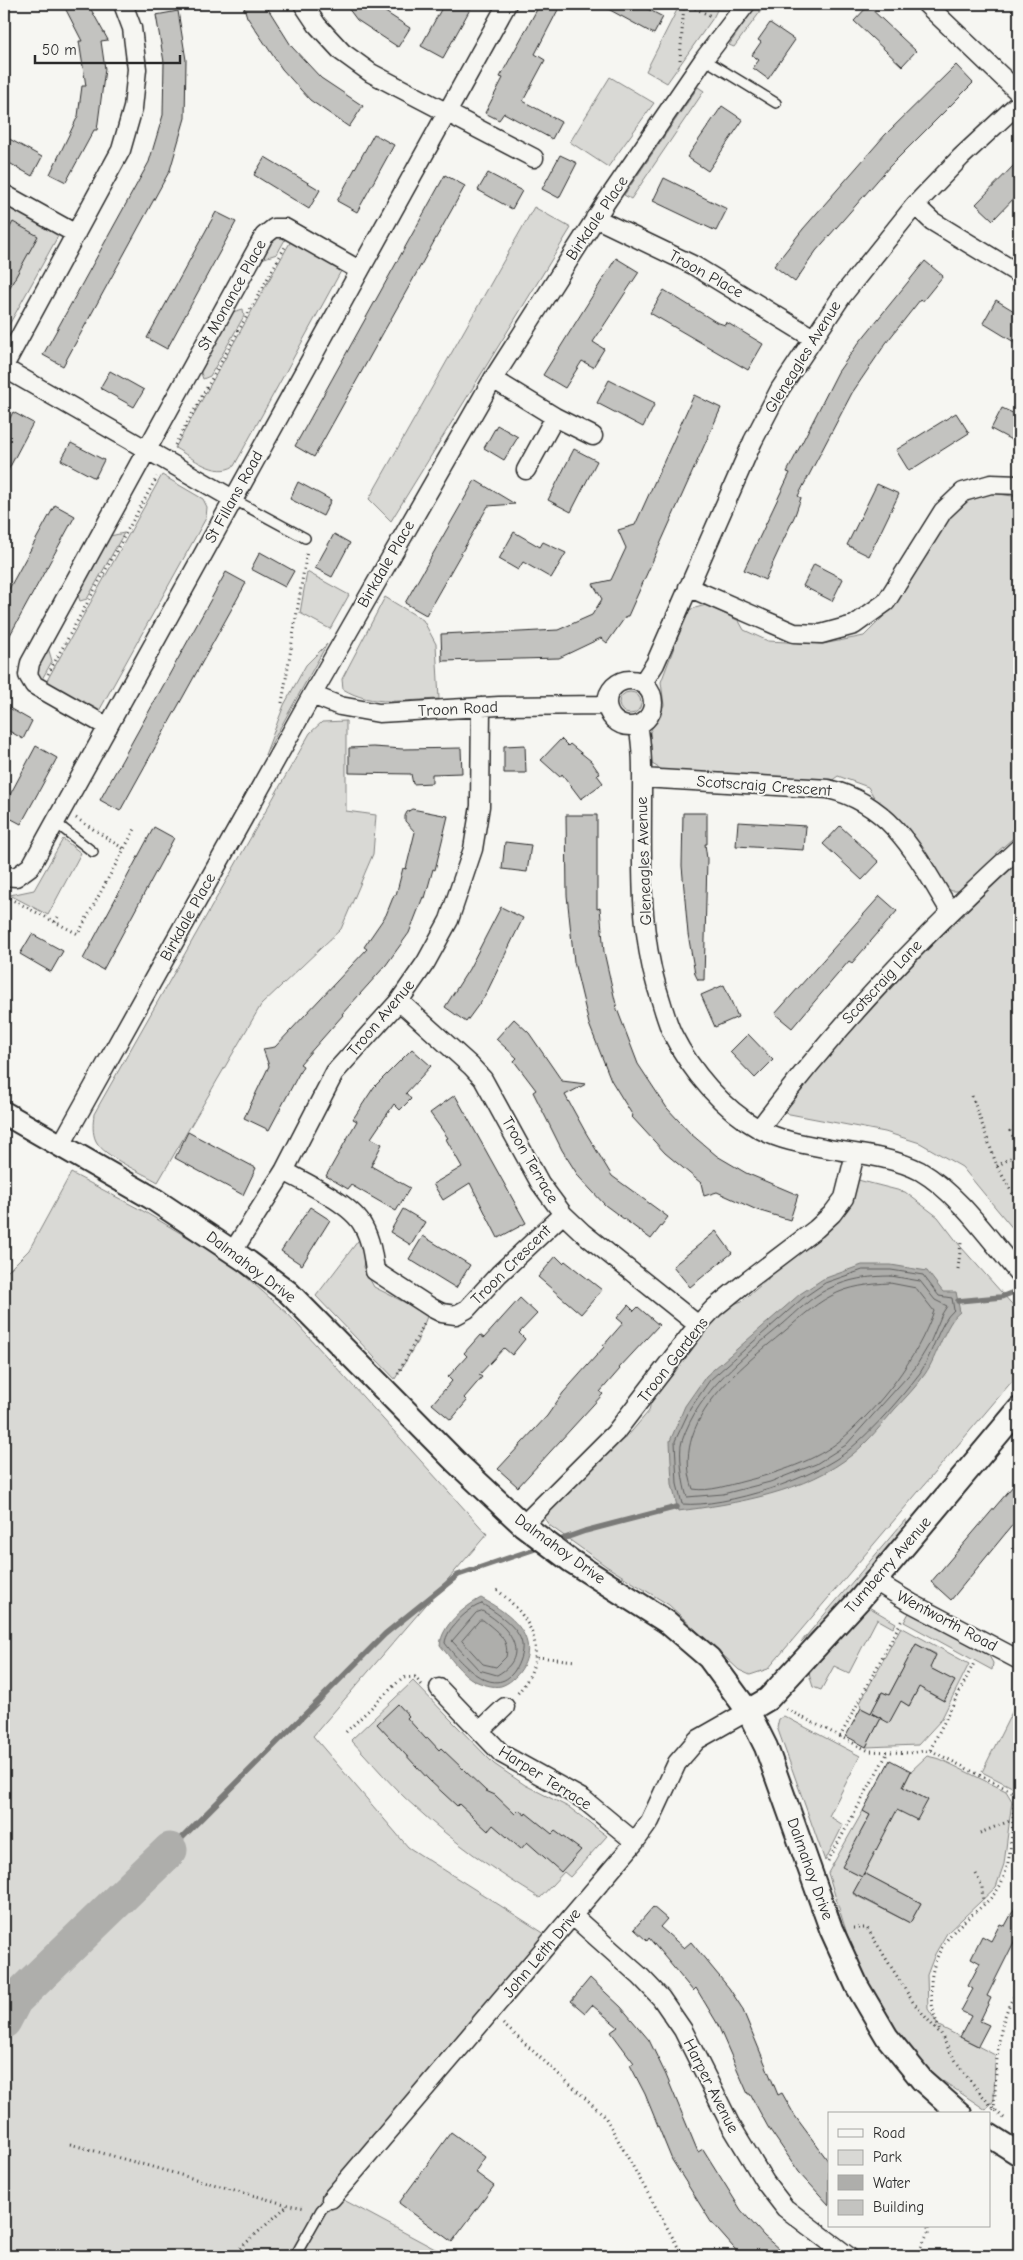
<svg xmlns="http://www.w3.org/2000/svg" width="1023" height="2260" font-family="'Comic Neue',sans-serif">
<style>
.green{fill:#d9d9d5;stroke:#828280}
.water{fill:#aeaeab;stroke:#7a7a78}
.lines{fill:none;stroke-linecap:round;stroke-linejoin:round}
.shore{stroke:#5f5f5e;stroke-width:1}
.stream{stroke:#7a7a78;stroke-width:5.5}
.river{stroke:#aeaeab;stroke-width:35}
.building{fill:#c3c3c0;stroke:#2b2b2b}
.service-casing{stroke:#2b2b2b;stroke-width:12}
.minor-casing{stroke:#2b2b2b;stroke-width:21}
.tertiary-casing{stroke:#2b2b2b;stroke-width:26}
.path{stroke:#2b2b2b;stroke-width:3;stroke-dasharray:1 4;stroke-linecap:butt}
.service{stroke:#f6f6f2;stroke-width:9}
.minor{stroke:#f6f6f2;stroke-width:18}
.tertiary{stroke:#f6f6f2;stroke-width:22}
.labels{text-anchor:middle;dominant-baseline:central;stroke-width:4;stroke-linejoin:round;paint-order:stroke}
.street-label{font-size:16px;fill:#2b2b2b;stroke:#f6f6f2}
</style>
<rect width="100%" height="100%" fill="#f6f6f2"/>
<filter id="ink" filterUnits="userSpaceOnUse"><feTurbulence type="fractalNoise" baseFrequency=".02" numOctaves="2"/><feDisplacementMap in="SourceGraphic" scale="10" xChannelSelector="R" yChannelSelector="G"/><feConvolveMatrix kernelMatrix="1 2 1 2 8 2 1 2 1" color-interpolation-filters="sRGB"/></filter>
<g filter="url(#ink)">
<path class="green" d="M680,4H720L713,18L667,83L646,71Z
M757,4H766L734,47L729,45Z
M610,77L654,103L608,167L570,142Z
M698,87L704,91L631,199L624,195Z
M4,202L50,227L58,236L4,334Z
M534,207L571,228L391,521L369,499Z
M277,234L287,236L277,254L258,260L269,239Z
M292,239L338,265L341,271L234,466C215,478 193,458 175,448Z
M243,309L244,316L210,376L203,379L199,367L229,313Z
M162,475L203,499L207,507L206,518L99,711L89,709L45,684Z
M992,493L1019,497V833L996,853L1000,858L960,891H952L946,888L898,818L875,799L868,787L838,776L830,782L666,772L652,764L650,732L664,705L661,682L688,610L706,605L739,621L744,630L768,641L823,644L864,636L893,607L950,516L970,500Z
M124,533L87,599L80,601L76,590L105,537Z
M307,572L349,595L330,629L300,613Z
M385,597L423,620L436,644L439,699C406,700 372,707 343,689L342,679Z
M47,644L52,661L41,681L37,679L35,667Z
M327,644L265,755L284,705L306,665Z
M619 703a11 11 0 1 1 22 0a11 11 0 1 1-22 0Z
M346,721V811L376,815L373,854L341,929L261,1005L158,1182C143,1173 104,1157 96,1141C92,1133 93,1123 94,1114L310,733L322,722Z
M63,839L81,853L48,915L10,895L34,890Z
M1019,856V1236L962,1167L920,1143L885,1132L779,1112L846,1030L955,915Z
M71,1173L143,1211L228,1261L288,1314L487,1534L313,1736L408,1847L545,1934L329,2192L448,2256H4V1275L29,1250Z
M858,1180L905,1192L938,1217L961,1247L1019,1312V1373L768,1669L750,1675L739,1670L669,1605L606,1566L549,1525L544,1518L548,1507L615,1442L626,1438L649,1411L652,1397L700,1332L725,1307L742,1301L768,1279L774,1268L851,1198Z
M361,1237L366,1252L363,1267L374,1287L428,1314L417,1342L395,1379L316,1296Z
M906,1519V1530L847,1600L801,1642Z
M867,1606L896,1623L893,1628L877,1619L849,1673L834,1666L821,1690L813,1687L809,1674Z
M910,1611L988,1654L993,1663L992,1670L904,1622Z
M901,1627L969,1664L941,1720L918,1745L866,1747L881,1718L901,1701L909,1706L921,1683L923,1690L944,1701L954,1681L934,1670L928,1671L936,1654L916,1644L889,1695L882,1692L871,1713L861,1708L860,1703Z
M413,1681L494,1764L525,1785L570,1808L607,1836L570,1877L564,1872L540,1898C495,1871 453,1842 415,1807C392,1787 372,1762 351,1740Z
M1019,1698V1777L1014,1788L982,1772Z
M784,1716L860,1756L829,1816L843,1825L825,1861L777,1727L779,1719Z
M927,1756L940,1759L1006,1791L1012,1801L1004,1864L996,1887L947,1933L935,1954L927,1975L928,2009L939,2026L995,2055L994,2100L986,2110L931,2073L891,2026L856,1963L828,1873L863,1811L870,1815L843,1867L862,1877L853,1894L910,1923L921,1903L864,1873L896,1800H928L906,1788L901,1791L911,1771Z"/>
<path class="water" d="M862,1265H891L927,1271L943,1292H956L960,1312C945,1323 937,1357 925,1374C916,1387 905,1398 895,1409C882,1424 869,1441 853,1454C807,1492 735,1504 678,1511L672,1484L670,1441L685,1406L706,1376L800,1294L823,1279Z
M481,1598C498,1607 523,1623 527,1643C531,1660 517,1681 501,1686C493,1688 482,1684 475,1681C461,1674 449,1656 440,1645C442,1625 464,1607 481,1598Z"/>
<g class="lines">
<path class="shore" d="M863,1270H891L923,1275L939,1296L952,1298L954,1310C938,1324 933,1354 920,1373C900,1399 875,1428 850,1449C817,1478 725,1508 682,1504L677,1484L675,1441L690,1409L710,1380L803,1298L825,1283Z
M891,1276L920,1281L935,1300L947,1306L942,1314L930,1343L915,1368L846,1445L816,1464L770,1482L723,1494L687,1497C683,1486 678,1452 682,1441C699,1390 743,1357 783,1324C797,1312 811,1297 828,1289C848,1279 869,1276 891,1276Z
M890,1283L916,1288L934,1311C916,1360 882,1404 842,1439C816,1461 777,1473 745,1481C729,1485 709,1492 693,1489C670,1423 735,1372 780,1335C796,1322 813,1305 831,1296C849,1286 870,1284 890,1283Z
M482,1604C496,1612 519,1627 522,1644C523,1653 519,1663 515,1670C494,1702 458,1661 445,1643C446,1629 469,1607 482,1604Z
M482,1611C508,1625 533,1655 497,1675L479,1670L452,1641L476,1613Z
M480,1620H483C496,1631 510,1639 506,1657L496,1667L483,1664L462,1641Z"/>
<path class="stream" d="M958,1301L1001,1297L1019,1290
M554,1542L585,1531L677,1507
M170,1850L385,1634L458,1575L541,1547"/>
<path class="river" d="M4,2021L15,2000L170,1850"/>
</g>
<path class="building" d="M63,4H88L108,40L101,41L105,69L97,130H94L66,182L50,174L78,116L82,86H86L79,41H82Z
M243,4H265L292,47L321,78L363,106L349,127L310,100L282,69L247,17Z
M345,4H373L410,28L398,47L357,20Z
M444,4H473L443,58L421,46Z
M540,4H561L535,54L545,60L523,101L561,122L552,139L504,113L499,120L485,113L503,78L500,77Z
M599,4H638L663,17L654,34Z
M868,6L916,51L902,66L854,21Z
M178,11L186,60L185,118L170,170L63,366L43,355L149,162L163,115L164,62L156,15Z
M770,23L795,40L768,79L753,68L759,60L752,55L761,42L758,40Z
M956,65L973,83L890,166L816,251L795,282L774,266L803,229L885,135Z
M722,106L743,120L708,171L687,157Z
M374,134L394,145L357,212L337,201Z
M4,136L42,157L32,176L4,160Z
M560,155L577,163L559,198L542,189Z
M265,157L320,190L309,209L254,175Z
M1019,160V193L993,220L976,204Z
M488,173L522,191L512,209L478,190Z
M445,175L465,186L314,457L295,446Z
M664,178L727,209L716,231L653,201Z
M216,212L236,222L167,349L147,338Z
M13,222L38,236L4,298V238Z
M616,258L639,272L593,342L604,349L593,367L582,361L565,388L543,375Z
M925,261L943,276L922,302L920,300L886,343L852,393L798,496L801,498L795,515L765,580L744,570L790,473L787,472L838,372L857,345Z
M664,290L716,322L725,325L726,322L763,344L748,370L650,313Z
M996,300L1019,314V345L983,323Z
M110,371L144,390L134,407L100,388Z
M609,380L655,403L643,427L597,403Z
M694,395L721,408L628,616H626L607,643L601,638L559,658L442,661L441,634L462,633V635L558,630L592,615L602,599L593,584L611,580L626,548L618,530L635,525Z
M1002,408L1019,416V444L991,429Z
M13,412L33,423L4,478V430Z
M956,413L969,433L909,471L896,450Z
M497,425L518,437L504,460L484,448Z
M71,443L104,460L95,478L61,460Z
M574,449L597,461L571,512L548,500Z
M475,480L515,504L488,506L426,615L405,603Z
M298,482L331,500L323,516L290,499Z
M877,484L899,494L869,556L847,545Z
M55,505L75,516L4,646V598Z
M514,532L540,547L543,542L566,553L551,578L523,562L518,570L499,559Z
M334,534L350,543L332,577L315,568Z
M260,552L294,571L285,587L251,569Z
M814,564L843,579L832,601L803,586Z
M226,572L246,583L120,811L100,800Z
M4,705L32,721L23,739L4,728Z
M561,739L568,746L570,744L591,761L600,774L597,775L603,783L581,799L562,774L560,777L541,760Z
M525,745L526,773H504V746Z
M36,746L57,758L21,824L4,815V806Z
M373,747L403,749L461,748L462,773L432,774V783L413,784L411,774L349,773V748Z
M412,809L448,816L435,870L433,869L425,898L423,897L409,933L386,965L342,1014L343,1015L300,1064L303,1066L269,1130L244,1118L269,1066L263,1049L275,1047L367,949L364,947L386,915L394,895H396L403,868L406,869L415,832L405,821V816L407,812Z
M683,813H707V844H705L707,859L704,980H698L695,974L688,934L682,866Z
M566,815H597V909L600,908L604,952L617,1009L638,1064L667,1108L691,1134L717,1156L746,1173L798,1195L790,1220L757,1210L717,1192L704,1196L701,1183L665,1153L632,1117L633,1116L611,1080L589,1024L574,962L567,895Z
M738,822L806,826L804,850L736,846Z
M840,826L879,862L862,880L823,844Z
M154,827L174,838L103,970L83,959Z
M505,842L531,845L527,872L502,869Z
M880,896L897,911L852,963L849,961L792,1028L775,1014Z
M501,907L523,918L485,996L466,1022L445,1007L469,969Z
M32,934L63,951L51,972L20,954Z
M724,985L738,1017L715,1027L701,995Z
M514,1019L529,1033L562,1081L586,1084L565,1095L586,1133L612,1176L668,1217L651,1239L605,1205L579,1177L562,1150L533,1092L536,1090L514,1061L517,1058L496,1039Z
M748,1034L773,1060L755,1078L730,1052Z
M412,1049L431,1066L406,1093L411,1099L400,1110L394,1104L371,1138L382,1144L371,1166L410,1188L396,1211L351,1185L348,1189L326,1176L357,1121L353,1119L374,1087Z
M455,1095L526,1223L498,1238L470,1183L443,1200L433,1184L462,1167L446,1139L448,1138L430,1113Z
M188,1132L256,1168L243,1195L175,1158Z
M310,1207L330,1220L302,1265L281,1251Z
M403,1209L425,1222L411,1245L390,1232Z
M716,1231L732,1253L690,1287L673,1266Z
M423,1236L470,1265L456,1288L409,1259Z
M556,1256L563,1263L565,1261L602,1290L581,1314L538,1277Z
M520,1298L537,1314L519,1333L525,1339L512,1355L504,1348L479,1375L482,1377L464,1398L467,1401L451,1420L432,1404L452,1381L448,1377L467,1356L464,1353L480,1335L484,1338Z
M628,1305L634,1311L638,1307L659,1325L619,1368L620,1369L600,1392L603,1394L518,1487L498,1469L547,1416L563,1393L604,1347L603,1346L623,1323L617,1318Z
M1019,1479V1517L951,1600L931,1582Z
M916,1644L936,1655L930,1668L955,1681L944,1701L919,1687L909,1706L901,1701L889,1723L871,1713L882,1692L889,1695Z
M398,1704L409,1716L407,1718L426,1739L428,1738L439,1750L441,1748L486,1791L495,1795L515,1814L519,1810L525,1815L526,1813L552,1834L555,1831L581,1850L561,1872L527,1842L521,1849L493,1825L488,1831L459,1804L457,1806L429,1780L377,1724Z
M861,1708L881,1718L866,1747L846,1736Z
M890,1760L911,1771L903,1787L928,1800L917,1820L897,1810L862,1877L842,1867L870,1815L863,1811Z
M864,1873L921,1903L910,1923L853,1893Z
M1019,1900V1932L987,1996L991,1998L980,2021L989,2025L978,2046L960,2037L971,2016L961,2011L973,1989L968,1986L980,1963L971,1958L982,1936L991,1941L1000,1924L1005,1926Z
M653,1907L667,1919L660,1927L684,1948L691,1942L729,1988L742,2008L778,2095L782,2093L795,2116L829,2162V2205L799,2172L768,2127L750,2094H748L717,2023L696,1988L693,1991L649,1938L647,1941L634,1929Z
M590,1978L621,2007L649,2040L666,2075L698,2152L703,2149L741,2210L764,2236L787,2256H741L711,2222L672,2160L645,2094L630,2065L634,2063L611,2032L618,2027L592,2005L585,2013L571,2001Z
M451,2132L485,2157L475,2172L494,2186L452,2242L399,2203Z"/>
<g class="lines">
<g class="service-casing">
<path id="service" d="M704,59L776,103
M233,499L305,538
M56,823L93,852
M295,2256L321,2210L331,2199"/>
</g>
<g class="minor-casing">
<path id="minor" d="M303,4L317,25L342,52L371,73L534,158
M926,4L1019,93
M4,194L76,234
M915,205L932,221L1019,274
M595,218L693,265L813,338
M4,366L121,150L133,108L137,69L132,28L123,4
M4,368L233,499
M493,379L555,417L593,436
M526,470L555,417
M688,587L794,633L821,634L854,625L886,602L943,511L963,492L991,484L1019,485
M607 703a23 23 0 1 1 46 0a23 23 0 1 1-46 0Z
M642,684L655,664L753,441L780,389L842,296L915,205L961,157L1019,103
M312,695L340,706L379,713L499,706L607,705
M638,725C643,750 642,774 642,800C642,862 639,928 657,988C662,1003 666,1021 673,1035C691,1071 723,1109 759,1129C779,1140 802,1144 824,1148C853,1153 894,1157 920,1171C958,1193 990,1240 1019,1274
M108,727L34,685L28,675L30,663L264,236L274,228H285L359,270
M642,778L828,789C893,804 918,858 950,911
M4,876L16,877L31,866L507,4
M399,1001L471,1066L483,1079L540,1183L563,1214L583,1233L698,1325
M759,1129C836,1026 924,934 1019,848
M61,1145L312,695L493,379L606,202L704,59L746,4
M284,1171C306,1183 352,1204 363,1226C371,1240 373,1256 375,1271L432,1308L442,1313L456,1315L467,1309L499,1274L563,1214
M233,1251L284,1171L335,1072L399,1001L426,962L449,920L473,849L480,806L481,707
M523,1525L615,1433L698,1325L714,1308L746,1282L816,1229L832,1214L844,1198L855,1154
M875,1581L911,1603L1019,1660
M439,1688L502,1754L583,1799L635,1842
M480,1731L505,1707
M573,1916L641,1977L661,1998L683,2030L730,2124L765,2182L785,2208L848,2256
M331,2199L635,1842L650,1821L677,1763L697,1740L748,1711"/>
</g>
<g class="tertiary-casing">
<path id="tertiary" d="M4,1113L152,1198L248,1262L288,1292L457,1463L523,1525L571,1561L667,1622L709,1658L748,1711L766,1747L831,1929L857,1986L887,2037L922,2080L960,2114
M748,1711L768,1699L860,1599L1019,1409
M989,2135L1019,2154"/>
</g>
<path class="path" d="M686,4L713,17
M680,60L684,4
M175,445L285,247
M48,674L157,477
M282,703L307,551
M76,818L124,849
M5,896L78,934L136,827
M55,922L58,917
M972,1096L997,1166L1019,1205
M1019,1126L1010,1131L1019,1147
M997,1166L1019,1153
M958,1269L961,1243
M398,1374L424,1324
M497,1590C535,1620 551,1656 516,1695
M537,1657L576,1661
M786,1709L869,1751L910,1753L930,1750L1019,1795
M346,1732L402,1678L415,1677L422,1685
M840,1737L903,1618
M930,1750L974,1663
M980,1833L1012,1820
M828,1861L888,1752
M976,1874L982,1887L983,1903
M853,1928H867L913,2002L939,2033
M503,2024L604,2115L683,2256
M994,2110C997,2070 994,2022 1019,1989
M1004,2118C992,2108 983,2096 973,2084C939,2043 911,1986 949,1937C962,1919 985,1908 998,1889C1013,1866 1012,1821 1015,1793L1019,1785
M70,2144L288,2205L306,2208
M234,2256L236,2252L287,2206
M917,2256L928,2233V2226"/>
<use href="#service" class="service"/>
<use href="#minor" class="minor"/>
<use href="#tertiary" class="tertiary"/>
</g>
</g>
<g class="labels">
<g class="street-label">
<text transform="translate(597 218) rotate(-56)">Birkdale Place</text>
<text transform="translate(706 274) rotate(29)">Troon Place</text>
<text transform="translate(232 295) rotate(-61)">St Monance Place</text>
<text transform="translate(803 357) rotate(-58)">Gleneagles Avenue</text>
<text transform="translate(234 497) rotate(-61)">St Fillans Road</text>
<text transform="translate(386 564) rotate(-60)">Birkdale Place</text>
<text transform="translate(458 709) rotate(-3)">Troon Road</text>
<text transform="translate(764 786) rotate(4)">Scotscraig Crescent</text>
<text transform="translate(644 861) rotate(-92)">Gleneagles Avenue</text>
<text transform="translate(188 917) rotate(-61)">Birkdale Place</text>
<text transform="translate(882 982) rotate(-47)">Scotscraig Lane</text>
<text transform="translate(381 1018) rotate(-50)">Troon Avenue</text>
<text transform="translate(530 1160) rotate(60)">Troon Terrace</text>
<text transform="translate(511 1265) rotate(-45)">Troon Crescent</text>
<text transform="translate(251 1267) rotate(37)">Dalmahoy Drive</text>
<text transform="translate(673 1360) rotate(-52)">Troon Gardens</text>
<text transform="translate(560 1549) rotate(36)">Dalmahoy Drive</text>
<text transform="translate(888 1565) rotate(-49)">Turnberry Avenue</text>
<text transform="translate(947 1621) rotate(28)">Wentworth Road</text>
<text transform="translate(545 1778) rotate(32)">Harper Terrace</text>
<text transform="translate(810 1869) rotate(70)">Dalmahoy Drive</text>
<text transform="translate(542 1953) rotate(-50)">John Leith Drive</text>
<text transform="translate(711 2086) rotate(63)">Harper Avenue</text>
</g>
</g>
<rect width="1023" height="2260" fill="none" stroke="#f6f6f2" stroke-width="20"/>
<rect x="10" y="10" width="1003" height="2240" fill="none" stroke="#2b2b2b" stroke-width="2" filter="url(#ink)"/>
<rect x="828" y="2112" width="162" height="115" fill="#f6f6f2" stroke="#a5a5a2"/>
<rect x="838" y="2129" width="25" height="8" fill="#f6f6f2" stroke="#a5a5a2"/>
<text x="873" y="2138" font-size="15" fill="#2b2b2b">Road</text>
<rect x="838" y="2150" width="25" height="15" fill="#d9d9d5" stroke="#a5a5a2"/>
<text x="873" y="2162" font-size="15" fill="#2b2b2b">Park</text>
<rect x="838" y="2175" width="25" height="15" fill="#aeaeab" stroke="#a5a5a2"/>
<text x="873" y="2188" font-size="15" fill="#2b2b2b">Water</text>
<rect x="838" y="2200" width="25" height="15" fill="#c3c3c0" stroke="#a5a5a2"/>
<text x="873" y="2212" font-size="15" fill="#2b2b2b">Building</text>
<path d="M35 55v8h145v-8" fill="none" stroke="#2b2b2b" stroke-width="2.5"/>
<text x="42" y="55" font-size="15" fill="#2b2b2b" stroke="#f6f6f2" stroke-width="4" paint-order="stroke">50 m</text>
</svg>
